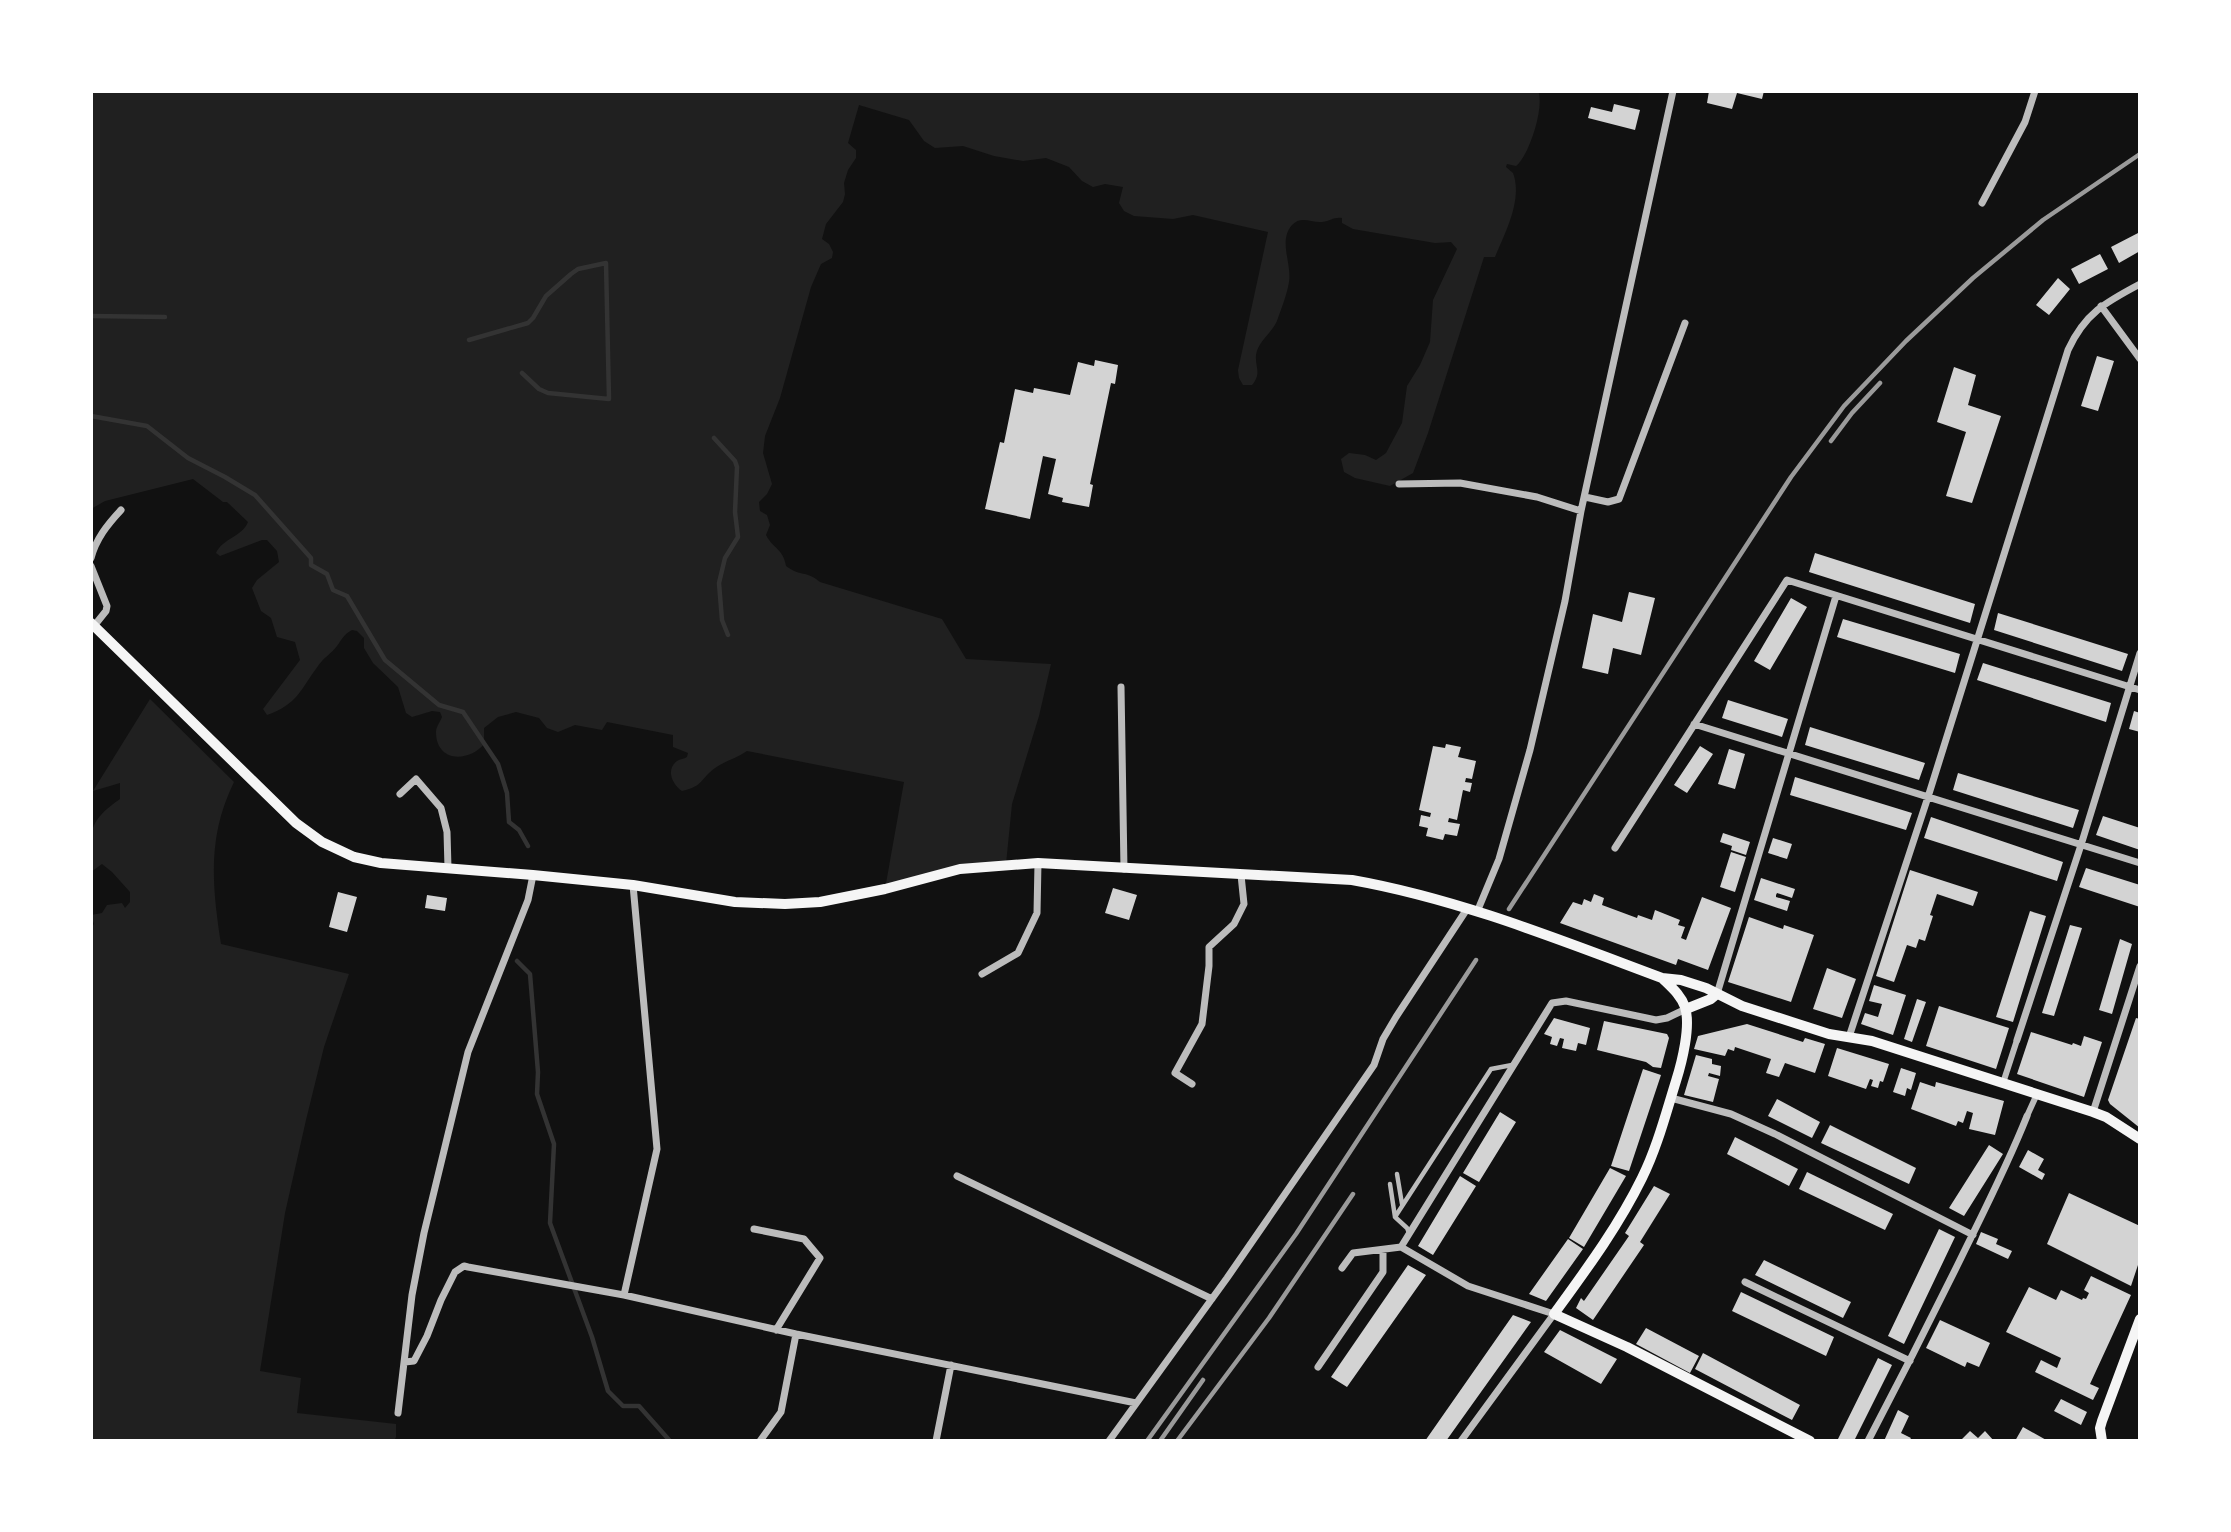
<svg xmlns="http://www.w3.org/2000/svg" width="2231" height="1532" font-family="Helvetica,sans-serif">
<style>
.green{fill:#202020}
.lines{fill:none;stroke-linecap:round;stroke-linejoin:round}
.stream{stroke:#333;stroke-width:4.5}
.building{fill:#d3d3d3}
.service{stroke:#bcbcbc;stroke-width:4.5}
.pedestrian{stroke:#bcbcbc;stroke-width:6}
.minor{stroke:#bcbcbc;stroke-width:7}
.secondary{stroke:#f5f5f5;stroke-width:10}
.rail{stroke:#9a9a9a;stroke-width:4.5}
</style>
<rect width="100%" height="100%" fill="#111"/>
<path class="green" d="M91,91H1538C1545,106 1529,156 1516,166L1507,164L1506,167L1513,173C1523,199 1505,233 1495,257H1484L1428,433L1413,473L1390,486L1355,478L1344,472L1341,459L1349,453L1365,455L1376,460L1386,453L1402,423L1407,386L1420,365L1430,342L1433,300L1457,249L1451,242L1435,243L1353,229L1342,223V218C1333,217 1331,221 1322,222C1311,223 1301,215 1292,225C1278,241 1292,263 1289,282C1287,294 1282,307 1278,318C1274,332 1258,340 1256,355C1255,368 1262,373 1252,385H1243L1239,378L1238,370L1268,232L1193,215L1173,219L1134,216L1124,211L1119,203L1123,187L1105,184L1093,187L1082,181L1069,167L1046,158L1023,161L994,156L963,146L935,148L924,141L909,120L859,105L848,143L856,150V158L848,170L844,183L845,194L843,202L826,224L822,239L829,244L833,252L832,258L821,264L811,287L780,398L765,436L763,453L772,484L767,494L759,502L760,511L767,515L770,525L766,535C773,549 783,548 786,566C800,577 806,570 820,582L942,619L966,659L1051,664L1039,716L1012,804L1006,864L885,889L904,782L747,751C737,758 725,761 715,768C700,779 704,786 682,791C673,785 665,770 677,761C680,759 684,759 687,757L688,753L673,747V735L607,722L602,730L575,725L558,732L547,728L539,718L516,712L498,717L484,728V744C468,763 436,762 436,732C436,727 440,722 442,717L440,712L432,711L412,717L406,713L398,687L373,663L364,648V638L357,631L352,630C343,635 343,638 337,646C332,653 323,658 318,666C300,690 298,704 267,715L263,709L300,660L295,642L277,637L271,618L261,611L252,588L257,580L279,562L277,551L267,540H262L220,556L216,553C223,538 242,537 248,522L227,502H223L193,479L105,501L91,509Z
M150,699L234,782C207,837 212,885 221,944L349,974L324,1047L306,1120L285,1213L260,1371L301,1378L297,1413L396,1424V1437L394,1441H91V928L94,924L91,915L102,913L107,905L122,903L125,908L130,902V892L112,872L102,864L91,872C91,834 85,823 120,799V783L93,791Z"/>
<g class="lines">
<path class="stream" d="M91,316L165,317
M469,340L528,323L533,318L546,296L571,274L578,269L606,263L609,399L548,393L539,389L522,373
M91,416L147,426L188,458L225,477L255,495L311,558V565L327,574L333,590L347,596L385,660L439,705L463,712L498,764L507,793L509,822L519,830L528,846
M714,438L735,461L737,467L735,512L738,537L725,558L719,583L722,620L728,635
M517,961L530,974L538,1072L537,1094L554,1144L550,1223L592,1337L608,1391L623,1406H639L670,1441"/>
</g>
<path class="building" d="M1709,91H1764L1762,99L1737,93L1732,109L1707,103Z
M1614,104L1640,110L1635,130L1588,118L1591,107L1612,112Z
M2140,232V251L2119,263L2111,247Z
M2100,254L2108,269L2079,284L2071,269Z
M2058,278L2070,289L2049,315L2036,305Z
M2097,356L2114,361L2098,411L2081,406Z
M1095,360L1118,365L1115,384L1111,383L1090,484L1093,485L1089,507L1062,502L1063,498L1048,494L1056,459L1043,456L1030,519L985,509L1000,442L1004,443L1015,389L1033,393L1034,388L1070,395L1078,362L1094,366Z
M1954,367L1976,375L1968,405L2001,416L1972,503L1946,496L1966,432L1937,422Z
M1815,553L1975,604L1970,623L1809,572Z
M1629,592L1655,598L1641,655L1613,648L1608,674L1582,668L1593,614L1622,622Z
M1791,598L1807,607L1770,670L1754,661Z
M1998,613L2128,654L2122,671L1994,630Z
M1843,619L1960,654L1955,673L1837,637Z
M1983,663L2111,703L2106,722L1977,680Z
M1728,700L1788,719L1782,737L1722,718Z
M2134,711L2140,713V732L2129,729Z
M1810,727L1925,763L1919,780L1805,745Z
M1446,744L1461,747L1458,757L1476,761L1472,779L1466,778L1465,782L1472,783L1470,792L1463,790L1457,820L1449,818L1448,822L1460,824L1457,836L1445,834L1443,840L1426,836L1428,828L1419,826L1421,815L1430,817L1431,813L1419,810L1433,746L1445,748Z
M1700,746L1713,754L1687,793L1674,785Z
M1729,749L1745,754L1735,789L1718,784Z
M1958,773L2079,810L2073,828L1953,790Z
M1795,777L1912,813L1906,830L1790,795Z
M2103,816L2140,828V850L2096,835Z
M1931,817L2063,862L2057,881L1924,838Z
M1723,833L1750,842L1746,855L1731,850L1732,846L1720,842Z
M1773,838L1792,844L1787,859L1768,853Z
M1731,852L1746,857L1735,892L1720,887Z
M2086,868L2140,885V907L2079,887Z
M1910,870L1978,892L1973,906L1937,894L1930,915L1933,916L1925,941L1919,939L1916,948L1907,945L1894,982L1876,976Z
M1761,878L1795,889L1792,898L1777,893L1776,895V897L1790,901L1787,911L1754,900Z
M1113,888L1137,895L1129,920L1105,913Z
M338,892L357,897L347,932L329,927Z
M1594,894L1604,898L1602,905L1637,918L1638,915L1652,920L1655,910L1680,920L1678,925L1685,927L1681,938L1686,940L1702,897L1731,908L1708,970L1678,959L1676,965L1560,923L1573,902L1582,905L1584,899L1591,902Z
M427,895L447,898L445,911L425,908Z
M2030,911L2046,916L2013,1022L1996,1017Z
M1749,917L1783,929L1784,925L1814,935L1791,1002L1728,982Z
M2070,925L2082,928L2054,1016L2042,1013Z
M2120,939L2132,944L2112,1014L2099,1010Z
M1827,968L1856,979L1842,1018L1813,1009Z
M1874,985L1906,995L1893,1035L1861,1024L1865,1013L1878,1017L1882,1004L1869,1001Z
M1917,999L1926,1002L1912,1042L1904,1039Z
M1939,1006L2009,1028L1996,1069L1926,1046Z
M1554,1018L1590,1028L1586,1045L1578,1043L1576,1051L1562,1048L1564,1039L1560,1038L1557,1046L1550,1044L1552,1037L1544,1034Z
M2136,1018L2140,1019V1128L2110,1104L2108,1100Z
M1604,1021L1667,1034L1669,1038L1661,1068L1653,1067L1646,1062L1597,1050Z
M1747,1024L1803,1042L1805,1038L1825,1044L1815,1073L1785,1063L1779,1077L1766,1073L1771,1059L1735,1047L1734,1051L1728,1049L1725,1056L1694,1049L1698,1036Z
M2031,1032L2072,1045L2073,1043L2081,1046L2084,1036L2102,1042L2084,1097L2017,1074Z
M1837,1048L1889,1064L1883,1082L1880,1081L1878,1088L1871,1086L1873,1080L1870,1079L1866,1089L1828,1076Z
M1696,1055L1712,1059V1064L1721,1066L1720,1076L1709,1073L1708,1076L1719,1079L1713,1102L1684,1095Z
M1901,1068L1916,1073L1911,1090L1907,1088L1905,1096L1893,1092Z
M1643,1069L1661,1075L1629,1171L1611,1166Z
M1920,1082L1935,1087L1936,1082L2004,1101L1995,1135L1969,1129L1973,1113L1967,1111L1963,1123L1958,1121L1956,1126L1911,1109Z
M1777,1099L1820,1122L1812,1138L1768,1116Z
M1500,1112L1516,1122L1479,1182L1463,1173Z
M1830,1125L1916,1168L1909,1184L1821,1143Z
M1735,1137L1798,1169L1789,1186L1727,1154Z
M1989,1145L2003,1154L1964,1216L1949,1208Z
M2028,1150L2044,1159L2038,1170L2045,1174L2042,1180L2019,1167Z
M1610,1168L1626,1176L1584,1247L1569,1238Z
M1807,1172L1893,1214L1885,1230L1799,1189Z
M1460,1176L1476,1186L1433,1255L1418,1246Z
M1654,1186L1670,1194L1640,1242L1644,1245L1593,1320L1576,1308L1581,1298L1584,1301L1629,1236L1625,1233Z
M2069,1193L2140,1226V1259L2131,1286L2047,1244Z
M1939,1229L1955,1237L1904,1344L1888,1336Z
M1981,1232L1998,1239L1996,1244L2012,1251L2008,1259L1976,1244Z
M1568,1239L1583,1249L1546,1301L1529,1294Z
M1764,1260L1851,1302L1843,1318L1755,1275Z
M1408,1265L1426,1275L1347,1387L1331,1377Z
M2091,1276L2131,1295L2090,1384L2099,1388L2093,1400L2035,1372L2041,1360L2057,1368L2061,1358L2006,1332L2029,1287L2056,1300L2061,1290L2082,1300L2083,1298L2086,1299L2089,1293L2084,1290Z
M1741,1292L1834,1337L1826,1356L1732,1311Z
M1513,1315L1531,1322L1446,1441H1425Z
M1940,1320L1990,1343L1979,1367L1967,1362L1965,1367L1926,1348Z
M1646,1328L1699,1356L1690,1373L1636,1344Z
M1560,1330L1617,1359L1601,1384L1544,1352Z
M1703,1353L1800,1405L1792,1420L1695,1369Z
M1878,1358L1892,1365L1854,1441H1837Z
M2061,1399L2087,1412L2081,1425L2054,1411Z
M1898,1410L1909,1416L1901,1433L1911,1438L1909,1441H1884Z
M2023,1427L2048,1441H2015Z
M1970,1431L1978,1438L1985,1431L1994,1441H1960Z"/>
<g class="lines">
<path class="service" d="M1397,1174L1402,1204
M1390,1184L1395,1217L1407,1228L1409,1233
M1395,1217L1491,1069L1512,1065"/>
<path class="pedestrian" d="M2003,1083L2017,1040
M2027,1116L2037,1094"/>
<path class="minor" d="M1982,203L2025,122L2035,91
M2101,306L2140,359
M1399,484L1460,483L1537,497L1581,511
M1585,497L1608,502L1619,499L1685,323
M91,558C96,539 107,525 121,510
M91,566L107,606L106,611L94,626
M1121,687L1124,869
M1694,724L2140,863
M400,794L416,779L441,808L447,832L448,868
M1615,848L1787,580L2140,690
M1477,912L1499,859L1530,750L1565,601L1581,511L1673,91
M982,974L1018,953L1037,913L1038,863
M1717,994L1836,596
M1849,1037L1928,797L2068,350C2085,313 2106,302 2140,284
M2017,1040L2081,845L2140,653
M1192,1084L1175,1073L1202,1024L1209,966V947L1234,924L1244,904L1241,875
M1671,1098L1731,1114L1775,1134L1973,1235
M2093,1112L2140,966
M957,1176L1212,1299
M754,1229L804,1239L820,1258L776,1330
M1401,1247L1468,1286L1554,1314L1461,1441
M1342,1268L1353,1253L1401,1247L1552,1003L1566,1001L1656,1020L1667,1018L1686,1009
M1745,1282L1910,1361
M624,1295L657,1149L633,885
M405,1362L414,1361L427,1336L441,1300L455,1272L464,1266L468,1267L624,1295L796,1334L1136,1403
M1318,1367L1383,1272V1250
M398,1413L412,1295L424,1233L468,1052L528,900L533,875
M760,1441L781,1412L796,1334
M936,1441L951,1365
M1109,1441L1227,1278L1374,1065L1383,1039L1396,1017L1467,909
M1868,1441C1900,1380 1931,1319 1961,1258C1984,1211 2008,1164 2027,1116"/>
<path class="secondary" d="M91,623L296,823L322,842L354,857L381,863L533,875L633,885L735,902L785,904L820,902L885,889L960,869L1038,863L1352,880C1459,899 1560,940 1662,978L1681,980L1706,988L1742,1006L1829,1034L1872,1041L2093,1112L2106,1117L2140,1139
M1662,978C1671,987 1681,995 1685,1007C1691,1026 1682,1062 1676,1081C1666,1113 1657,1148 1642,1178C1618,1227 1586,1270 1554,1314L1627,1347L1810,1441
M1686,1009L1711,999L1717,994
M2102,1441L2100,1428L2102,1421L2140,1319"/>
<path class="rail" d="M1831,441L1852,413L1880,383
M1509,909L1791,477L1844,406L1906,341L1973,278L2043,220L2140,154
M1147,1441L1296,1234L1476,960
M1160,1441L1203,1380
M1177,1441L1269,1318L1353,1194"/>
</g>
<rect width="2231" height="1532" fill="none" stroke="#ffffff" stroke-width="186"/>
</svg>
